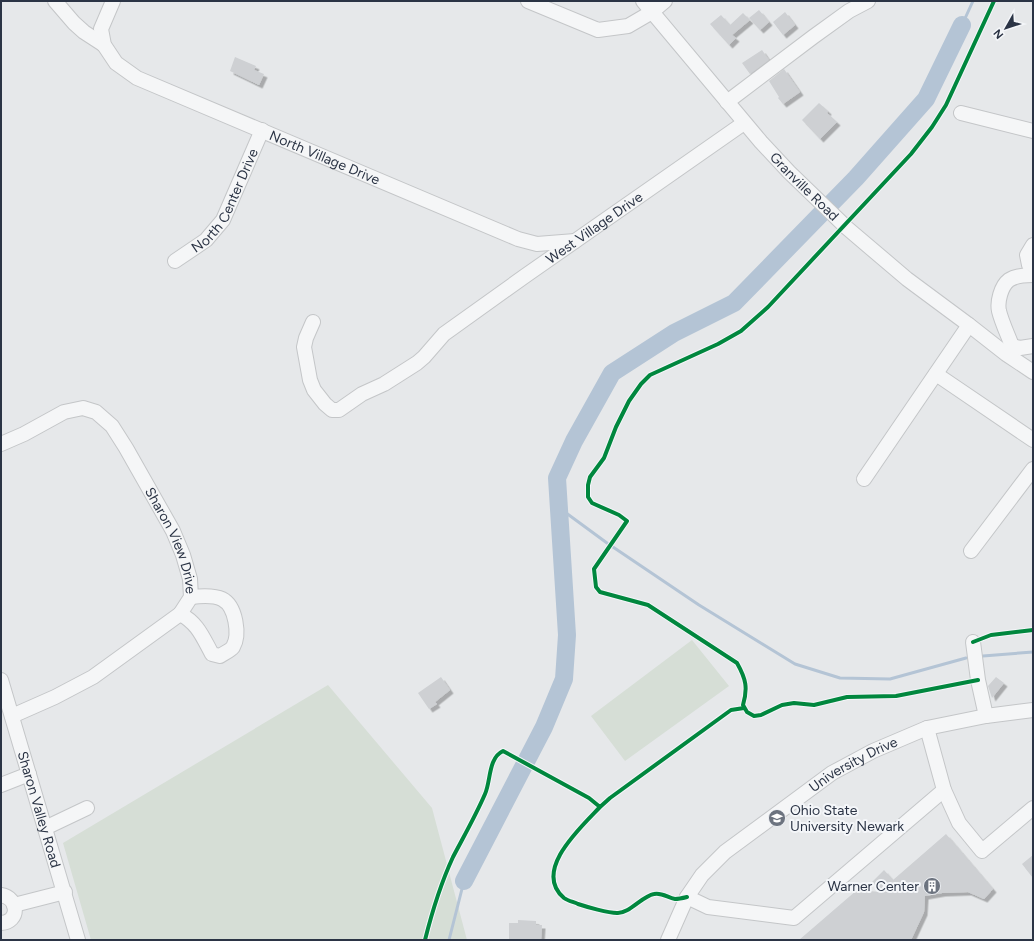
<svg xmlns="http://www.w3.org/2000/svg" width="1034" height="941" font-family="Figtree,sans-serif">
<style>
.green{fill:#d6ded6}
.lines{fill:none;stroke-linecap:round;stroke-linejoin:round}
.stream{stroke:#b4c4d5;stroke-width:3}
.river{stroke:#b4c4d5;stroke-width:18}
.building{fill:#ced0d3;filter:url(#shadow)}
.minor-casing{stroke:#c4c6c8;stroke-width:16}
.minor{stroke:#f5f6f7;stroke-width:14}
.cycleway-casing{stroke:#f4f6f9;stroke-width:6}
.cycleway{stroke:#00873e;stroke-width:4}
.labels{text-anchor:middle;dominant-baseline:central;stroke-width:4;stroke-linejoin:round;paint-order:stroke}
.street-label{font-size:14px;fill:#2b3445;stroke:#f4f6f9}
.poi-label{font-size:14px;fill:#2b3445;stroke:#f4f6f9;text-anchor:start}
</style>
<defs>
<filter id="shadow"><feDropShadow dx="3.5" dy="3.5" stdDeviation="0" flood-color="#0004"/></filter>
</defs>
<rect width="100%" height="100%" fill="#e6e8ea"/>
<path class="green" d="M692,640L729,686L625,761L591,716Z
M328,685L432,808L467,940H91L63,843Z"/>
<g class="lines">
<path class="stream" d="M962,25L973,1
M558,507L607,543L699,605L795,664L840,678L890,679L966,658
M983,656L1033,652
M449,940L464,881"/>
<path class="river" d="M464,881L544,727L564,679L567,635L557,478L574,441L612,373L674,333L734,303L856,178L926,99L962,25"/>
</g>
<path class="building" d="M759,10L769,22L760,30L749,18Z
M785,12L795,25L783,35L773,22Z
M743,13L750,20L732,35L736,38L729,45L710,24L721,15L730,25Z
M762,50L769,60L750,74L742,63Z
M235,57L256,66L254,70L264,74L259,85L230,71Z
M784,69L800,92L783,104L778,98L779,97L769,81Z
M819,103L828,111L827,113L837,122L820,139L802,120Z
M441,677L450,690L435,702L437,704L429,709L418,693Z
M996,677L1004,683L992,698L988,686Z
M946,834L993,889L984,899L968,892L942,893L925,896L924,912L911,940H799L857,890L881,892L872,882L884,870L893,880Z
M1033,855V878L1022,864Z
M518,920L536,921V925H542L541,940H509V923H518Z"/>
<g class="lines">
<g class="minor-casing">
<g id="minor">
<path d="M55,1L74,23L84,32L104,45"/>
<path id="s1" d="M113,1L101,29L104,45L116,63L137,78L518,239L537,244L575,241"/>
<path d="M528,1L598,30L628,26L652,12L665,1"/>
<path id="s2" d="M643,1L761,142L789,172L847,228L907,279L969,325L1006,354L1033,372"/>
<path d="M727,102L813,37L849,11L868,1"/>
<path d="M961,113L1033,131"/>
<path d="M1033,245L1027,255L1029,265L1033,270"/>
<path id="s3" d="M175,261L206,240L223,220L262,130"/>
<path id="s4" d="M313,322L306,338L304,347L310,380L314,390L325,404L332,410H339L362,394L384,384L417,363L424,357L444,334L525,276L744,123"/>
<path d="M1012,346C1008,335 1002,323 999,311C997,302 1001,286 1009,280C1015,276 1026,275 1033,275"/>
<path d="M1012,346L1020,348L1033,346"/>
<path d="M936,374L1033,440"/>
<path id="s5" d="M1,444L24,434L64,412L83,408L96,412L112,426L126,448L173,531L183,555L190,579L191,597L180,614L93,677L55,697L12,716"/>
<path d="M864,479L969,325"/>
<path d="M971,551L1033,469"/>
<path d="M180,614C198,623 203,638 212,654L220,656C224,653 230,651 233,647C240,635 236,606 222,599C214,595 200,596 191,597"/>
<path d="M973,642L978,680L986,716"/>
<path id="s6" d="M1,680L78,940"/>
<path d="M927,728L944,790L959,823L982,851L1033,808"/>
<path d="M1,785L29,774"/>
<path d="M45,828L87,808"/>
<path d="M1,895C19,898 20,922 1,923"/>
<path d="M687,897L708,907L794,918L944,790"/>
<path d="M14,905L65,892"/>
<path id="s7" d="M668,940L687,897L702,875L725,852L832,773L873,751L927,728L986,716L1033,710"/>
</g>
</g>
<use href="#minor" class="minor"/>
<g class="cycleway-casing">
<path id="cycleway" d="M973,642L991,635L1033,630
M978,680L896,696L847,697L814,705L794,703L782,705L761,715L754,716L747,712L743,705C748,688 746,679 737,663L648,605L600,592L596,587L594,569L627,521L619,515L592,503L588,497V485L590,477L604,458L616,427L629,401L641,384L650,375L718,344L741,331L768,307L911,154L932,127L946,105L994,1
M600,807C581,827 532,871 564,898C568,901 574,902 578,904C587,907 608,913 617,913C629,914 642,896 654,894C662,892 668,898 675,899C678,899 683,898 687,897
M425,940C432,912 441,883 453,857C464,836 476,815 485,794C491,781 488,758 503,751L589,798L600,807L610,798L731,710L744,708"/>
</g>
<use href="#cycleway" class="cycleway"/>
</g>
<defs>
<g id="university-disc" transform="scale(0.9)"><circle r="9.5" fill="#6c737f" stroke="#f4f6f9"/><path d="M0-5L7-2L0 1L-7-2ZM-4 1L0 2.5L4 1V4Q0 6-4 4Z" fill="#fff"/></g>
<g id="building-disc" transform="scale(0.9)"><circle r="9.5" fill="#6c737f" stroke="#f4f6f9"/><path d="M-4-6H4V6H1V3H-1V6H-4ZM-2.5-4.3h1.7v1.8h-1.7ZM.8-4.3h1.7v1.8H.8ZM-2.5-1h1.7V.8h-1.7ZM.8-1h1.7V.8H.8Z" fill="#fff"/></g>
</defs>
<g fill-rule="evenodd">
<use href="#university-disc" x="777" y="818"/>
<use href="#building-disc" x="932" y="886"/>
</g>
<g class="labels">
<g class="street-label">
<text stroke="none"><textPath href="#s1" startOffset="298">North Village Drive</textPath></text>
<text stroke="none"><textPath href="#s2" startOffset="246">Granville Road</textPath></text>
<text stroke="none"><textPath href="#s3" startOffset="81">North Center Drive</textPath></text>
<text stroke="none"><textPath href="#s4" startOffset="420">West Village Drive</textPath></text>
<text stroke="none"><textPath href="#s5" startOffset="255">Sharon View Drive</textPath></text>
<text stroke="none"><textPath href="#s7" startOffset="262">University Drive</textPath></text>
<text stroke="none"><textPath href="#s6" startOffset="135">Sharon Valley Road</textPath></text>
</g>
<g class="poi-label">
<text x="790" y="810">Ohio State<tspan x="790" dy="16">University Newark</tspan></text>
<text x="919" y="886" text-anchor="end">Warner Center</text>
</g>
</g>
<rect width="1034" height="941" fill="none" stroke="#2b3445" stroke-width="4"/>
<g transform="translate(1006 28) rotate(231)" stroke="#f4f6f9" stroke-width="3" paint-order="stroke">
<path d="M0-3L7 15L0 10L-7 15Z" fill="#2b3445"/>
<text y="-6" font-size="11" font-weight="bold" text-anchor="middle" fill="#2b3445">N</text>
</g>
</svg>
